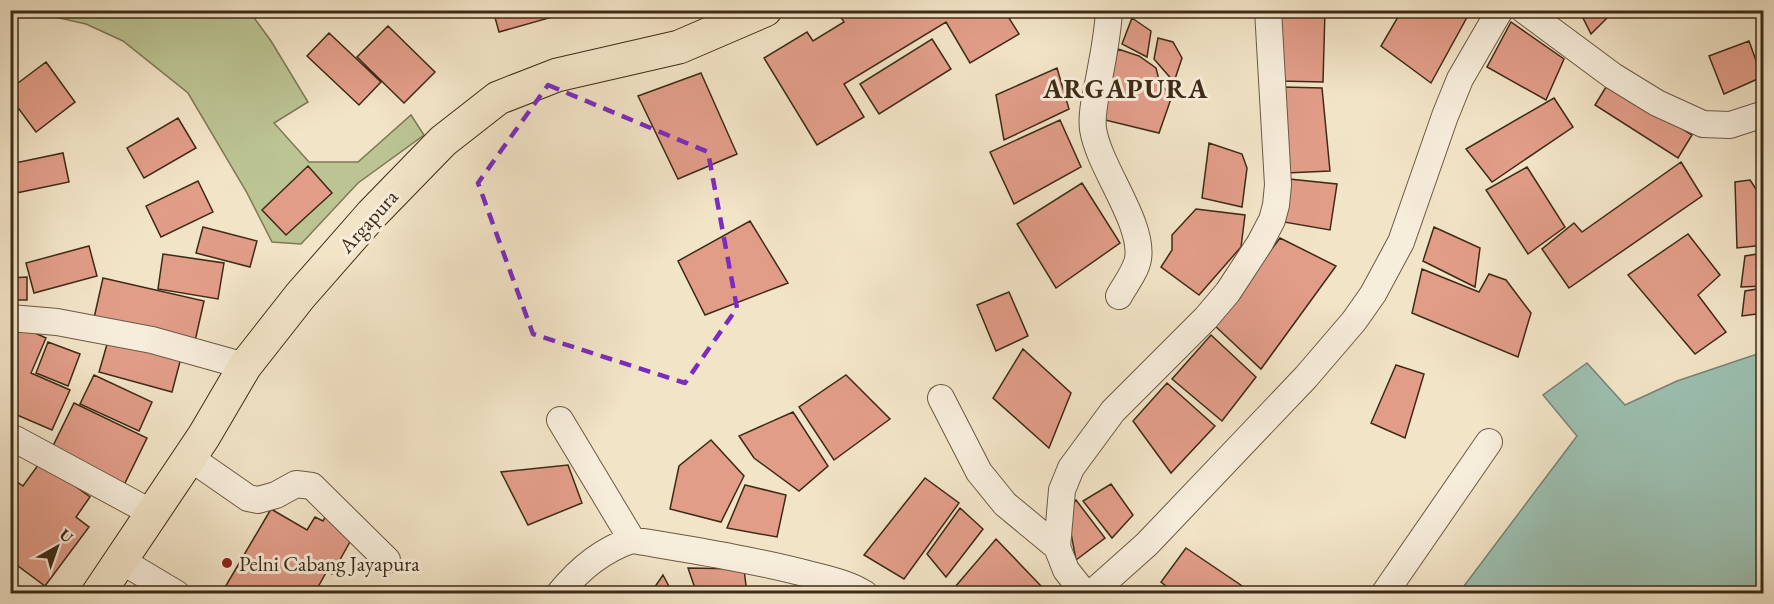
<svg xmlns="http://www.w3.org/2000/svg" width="1774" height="604" font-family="'EB Garamond',serif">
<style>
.green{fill:#bcc494;stroke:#7d7855;stroke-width:1.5}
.water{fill:#9cbfb0;stroke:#768472;stroke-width:1.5}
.building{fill:#e29d89;stroke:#3e2b16;stroke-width:1.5}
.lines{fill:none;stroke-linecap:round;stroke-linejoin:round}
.minor-casing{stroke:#6b5942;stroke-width:28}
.highway-casing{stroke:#3e2b16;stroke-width:35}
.minor{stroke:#f7eddb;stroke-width:26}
.highway{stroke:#f2e4c7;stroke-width:33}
.marked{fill:none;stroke:#7b2cbf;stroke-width:4.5;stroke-dasharray:12 8;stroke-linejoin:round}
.poi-dot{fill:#8f2418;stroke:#f7eddb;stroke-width:2}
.labels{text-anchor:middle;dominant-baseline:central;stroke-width:6;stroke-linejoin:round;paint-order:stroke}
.street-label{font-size:21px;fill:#3e2b16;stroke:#f7eddb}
.poi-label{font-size:21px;fill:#3e2b16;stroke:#f7eddb;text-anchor:start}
.district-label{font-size:27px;font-weight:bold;letter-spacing:1.5px;fill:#3e2b16;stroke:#f7eddb}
</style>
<rect width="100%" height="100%" fill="#f2e4c7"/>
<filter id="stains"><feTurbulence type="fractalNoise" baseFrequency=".00333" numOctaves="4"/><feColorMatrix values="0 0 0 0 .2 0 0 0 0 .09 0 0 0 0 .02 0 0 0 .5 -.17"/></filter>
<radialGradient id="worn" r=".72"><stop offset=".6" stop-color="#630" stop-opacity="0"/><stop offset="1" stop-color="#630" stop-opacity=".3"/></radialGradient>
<path class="green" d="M28,11H249L271,41L308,102L274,123L309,162H358L411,115L424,135L358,183L301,244L272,242L246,191L188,93L123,41L86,24Z"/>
<path class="water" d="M1763,352V593H1464V586L1577,436L1543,395L1587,363L1625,405L1677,381Z"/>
<path class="building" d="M493,10H570V12L499,32Z
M849,10H1004L1019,34L970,63L946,22L844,84L864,117L817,145L764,58L807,32L813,41L844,22L840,16Z
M1280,10H1325L1323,82L1280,81Z
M1402,10H1471L1431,83L1381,46Z
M1579,10H1615L1591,34Z
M1132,18L1151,31L1147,57L1122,44Z
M1511,22L1564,59L1546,100L1487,67Z
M388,26L435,72L404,103L357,57Z
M329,33L381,82L359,105L307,56Z
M1158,38L1173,42L1182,58L1174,82L1154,59Z
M1764,38V57L1758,40Z
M932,39L951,69L879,114L860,84Z
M1749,41L1762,77L1724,94L1709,56Z
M1118,49L1139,56L1156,68L1160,84L1172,96L1159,133L1101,119Z
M46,62L75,102L36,132L10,97V89Z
M1057,68L1069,109L1004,140L996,95Z
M701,73L737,154L678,179L638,96Z
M1609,82L1692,135L1678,158L1595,105Z
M1283,87L1322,88L1330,171L1286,173Z
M1554,98L1573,127L1492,182L1466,149Z
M178,118L196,148L144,178L127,148Z
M1060,120L1081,167L1014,204L990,152Z
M1209,143L1242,154L1247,168L1242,207L1202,198Z
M63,153L69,182L16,193L10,164Z
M1681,162L1702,196L1569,288L1542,249L1574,223L1582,232Z
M308,166L332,193L286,235L262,210Z
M1527,167L1565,227L1528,254L1486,190Z
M1289,179L1337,184L1330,230L1278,221Z
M1750,180L1764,201V245L1737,248L1735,182Z
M198,181L213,212L161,237L146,206Z
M1082,183L1120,243L1056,288L1017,224Z
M1196,209L1245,215L1241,247L1199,295L1161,267L1172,250V235Z
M750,221L788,283L705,315L678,261Z
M203,227L257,241L250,267L196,253Z
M1434,227L1480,248L1475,287L1423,261Z
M1688,234L1720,275L1698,295L1726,332L1695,354L1628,275Z
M1280,238L1336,266L1261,369L1214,325Z
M89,246L97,276L34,293L26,263Z
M1764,253V286L1741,287L1745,256Z
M163,254L224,263L218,299L158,289Z
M1422,269L1479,292L1489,274L1506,280L1531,313L1518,357L1412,313Z
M27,277V300H10V278Z
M103,278L204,301L195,341L94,318Z
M1764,288V313L1742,316L1745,291Z
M1009,292L1028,336L996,351L977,305Z
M1764,319V341L1758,343V320Z
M13,323L46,338L31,373L70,390L52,430L10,412V328Z
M110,334L182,354L172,392L99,372Z
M1211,335L1256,377L1222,421L1172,379Z
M48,342L80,354L68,386L36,373Z
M1023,349L1071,393L1049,448L993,398Z
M1396,365L1424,374L1405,438L1371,423Z
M94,375L152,402L139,431L80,404Z
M846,375L890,419L834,460L799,407Z
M1167,383L1215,426L1171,473L1133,421Z
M74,403L147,438L124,485L51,450Z
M793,412L828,466L799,491L754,458L739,436Z
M711,440L744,476L721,522L670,509L679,466Z
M41,461L90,497L76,517L89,527L45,586L10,560V477L23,486Z
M568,465L582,503L528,525L501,472Z
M925,478L959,503L904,579L864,555Z
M1111,484L1133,515L1112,538L1083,501Z
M745,485L786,495L777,537L727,528Z
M1076,500L1105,538L1076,560L1067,512Z
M960,508L983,529L946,577L927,554Z
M271,509L307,530L315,517L323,521L327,513L346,524L341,533L351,540L332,574L327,571L314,594H221Z
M996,539L1042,587L1037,594H962L955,587Z
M1186,548L1254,594H1176L1161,582Z
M688,568L744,569L747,594H697Z
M663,575L673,594H650Z
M801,586L802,594H751V590Z"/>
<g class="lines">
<g class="minor-casing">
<path id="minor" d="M1109,10C1108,34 1103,56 1099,79C1096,95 1091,113 1093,129C1099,168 1144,223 1138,259C1136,271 1125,285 1119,296
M1524,10L1613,76L1657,103L1703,124L1730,125L1764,114
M10,318L57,322L152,340L245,366
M941,398L979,472L1005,504L1057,547
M560,420L632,540
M15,439L152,513
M189,457L248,498L258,500L276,495L296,484L312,486L387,560
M120,560L177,594
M559,594C579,569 602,550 632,540C691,550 750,559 808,574C827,579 848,583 865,594
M1085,594L1066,570L1057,547L1062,490L1071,468L1113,411L1206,318L1228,292L1260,243L1272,220L1276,205L1278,185L1268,10
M1091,594L1147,544L1306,377L1354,321L1373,294L1401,242L1445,116L1460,79L1500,10
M1384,594L1489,442"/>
</g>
<g class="highway-casing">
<path id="highway" d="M98,594L204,436L245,366L300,296L372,214L443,141L498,98L557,75L679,47L765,10"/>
</g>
<use href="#minor" class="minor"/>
<use href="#highway" class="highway"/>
</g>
<path class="marked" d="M548,85L708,152L737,308L685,383L533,334L478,183Z"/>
<circle class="poi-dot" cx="227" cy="563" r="6"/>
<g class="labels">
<g class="street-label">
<text transform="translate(368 221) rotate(-48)">Argapura</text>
</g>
<g class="poi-label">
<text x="239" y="563">Pelni Cabang Jayapura</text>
</g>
<g class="district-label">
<text x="1126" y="88">ARGAPURA</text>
</g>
</g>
<rect width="1774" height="604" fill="none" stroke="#f2e4c7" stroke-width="36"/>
<rect x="12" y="12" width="1750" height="580" fill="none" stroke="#3e2b16" stroke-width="3"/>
<rect x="18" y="18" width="1738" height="568" fill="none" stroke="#3e2b16" stroke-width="1.5"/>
<g transform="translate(57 547) rotate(40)" stroke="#f7eddb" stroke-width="4.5" paint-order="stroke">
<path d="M0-4.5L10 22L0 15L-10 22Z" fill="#3e2b16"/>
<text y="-9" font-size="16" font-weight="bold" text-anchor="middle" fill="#3e2b16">U</text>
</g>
<rect width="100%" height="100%" filter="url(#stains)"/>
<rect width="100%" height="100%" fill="url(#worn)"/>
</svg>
